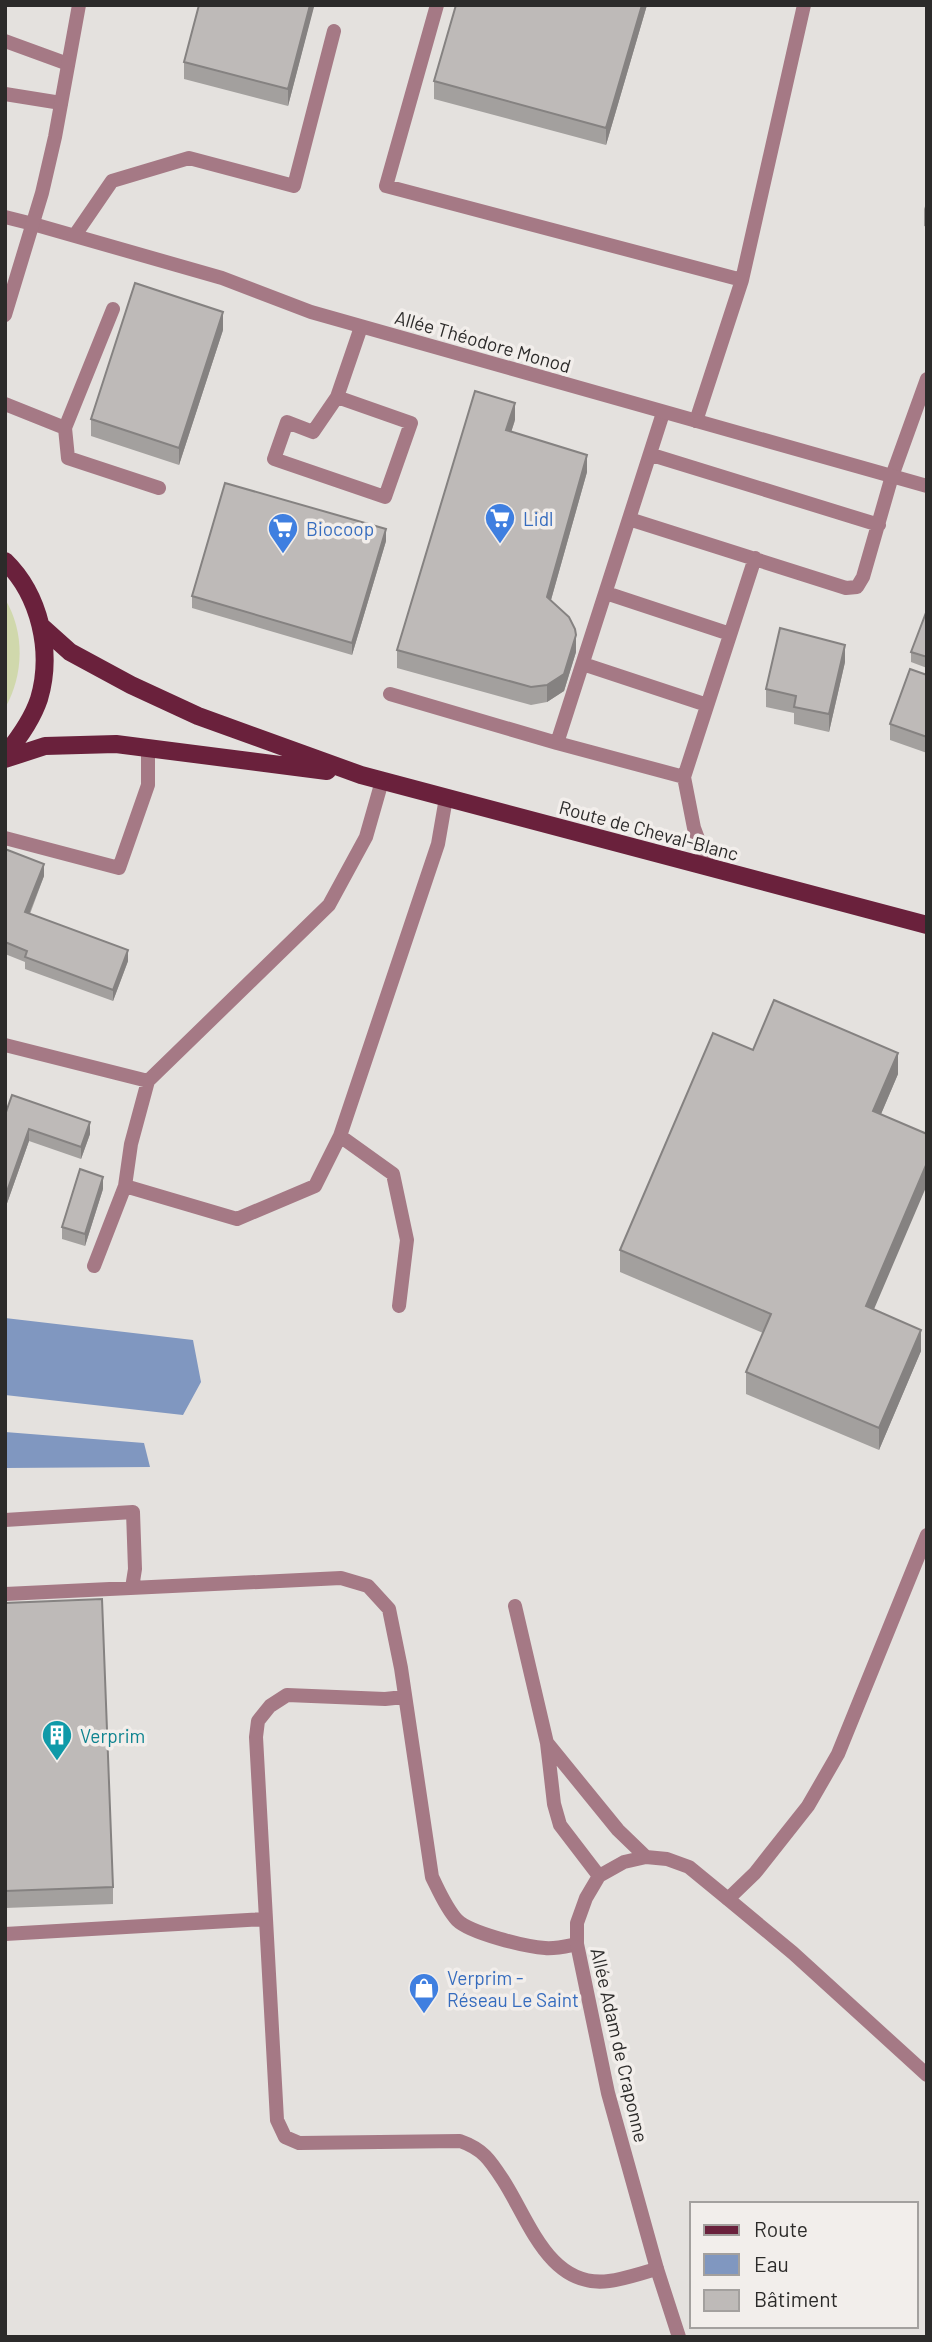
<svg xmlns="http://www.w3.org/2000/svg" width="932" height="2342" font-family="Barlow,sans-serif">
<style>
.green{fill:#d0d8ac}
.water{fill:#8097c0}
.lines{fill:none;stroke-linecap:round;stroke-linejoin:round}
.service{stroke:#a57985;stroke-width:14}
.minor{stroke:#a57985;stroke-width:14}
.tertiary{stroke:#a57985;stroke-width:14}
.primary{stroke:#6a213c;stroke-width:18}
.wall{fill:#a3a09e}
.shaded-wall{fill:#858281}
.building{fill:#bebab8;stroke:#858281;stroke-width:2}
.labels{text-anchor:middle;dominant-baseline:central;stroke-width:7;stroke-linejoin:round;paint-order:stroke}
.street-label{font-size:19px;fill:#2c2b2a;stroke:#f2eeeb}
.shop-label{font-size:19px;fill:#366cbe;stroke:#f2eeeb;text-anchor:start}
.culture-label{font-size:19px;fill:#0d838f;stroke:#f2eeeb;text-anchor:start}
</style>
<rect width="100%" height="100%" fill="#e4e1de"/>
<path class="green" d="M5,599C25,632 24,675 5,708Z"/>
<path class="water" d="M5,1318L193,1340L201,1382L183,1415L5,1395Z
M5,1432L144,1443L150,1467L5,1468Z"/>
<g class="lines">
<path class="service" d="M437,5L386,186L742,280
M5,41L68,64
M5,94L61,103
M5,217L33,224
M75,235L112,181L189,158L294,186L334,31
M337,397L411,423L385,497L274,459L287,422L313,432L337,397L361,327
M5,404L65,428L68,458L159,488
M696,421L742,280L804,5
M65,428L113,309
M652,455L879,525
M629,519L846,588L857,587L863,577L892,476L927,379
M606,593L730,634
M583,664L707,705
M390,694L557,743L663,413
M557,743L684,777L755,558
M684,777L694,828L709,868
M5,838L119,868L148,785V749
M5,1045L148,1081L329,905L366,837L382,781
M125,1186L131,1144L148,1081
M94,1266L125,1186L237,1219L315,1186L340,1136
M399,1306L407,1240L393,1174L340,1136L438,844L446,798
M5,1520L133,1512L135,1569L132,1588
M5,1594L341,1578L368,1586L389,1609L401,1668L432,1877C439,1891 446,1908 457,1920C470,1933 526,1947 545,1948C556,1949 567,1946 577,1944
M404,1697L385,1699L287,1695L270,1706L258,1721L256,1737L277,2120L285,2137L299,2143L460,2141C483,2149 490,2160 503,2180C529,2220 549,2289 609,2281C625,2279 641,2273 657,2269
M728,1899L755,1873L808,1806L838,1754L927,1535
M5,1934L265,1919"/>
<path class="minor" d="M33,224L222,278L311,312L927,486
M515,1606L547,1743L554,1804L560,1825L599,1876
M548,1744L618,1830L646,1857
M679,2337L657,2269L608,2093L577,1944V1923L586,1898L599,1876L624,1862L646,1857L667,1859L689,1867L728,1899L793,1953L927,2075"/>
<path class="tertiary" d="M5,315L42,193L55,137L79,5"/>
<path class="primary" d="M5,561C40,595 53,652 39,699C32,720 19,738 5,755
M41,626L70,652L131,685L198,716L361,775L927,925
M5,759L45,746L116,744L327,771"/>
</g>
<path class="wall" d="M314,5L288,106L184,79V62Z
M456,5H647L606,145L434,99V81Z
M927,201V227L924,226V209Z
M223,330L179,465L91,436V419Z
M515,420L511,432L587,472L551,600L576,652L564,691L547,702L531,705L397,668V650Z
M386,541L352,655L192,608V596Z
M927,610V668L911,662V652Z
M845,662L829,732L794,724V713L766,707V689Z
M927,675V753L890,740V724Z
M5,849L44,876L30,914L128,961L113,1001L25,969V962L5,954Z
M753,1050L898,1074L881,1114L874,1310L921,1351L879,1450L746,1394V1372L763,1333L620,1272V1250Z
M5,1115L90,1134L81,1159L29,1141L5,1209Z
M103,1189L85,1246L62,1239V1227Z
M5,1603L113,1887V1904L5,1908Z"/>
<path class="shaded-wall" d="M310,5H314V7L288,106V89Z
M642,5H647L606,145V128Z
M223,312V330L179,465V448Z
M515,403V420L506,448V430Z
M587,455V472L547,614V597Z
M386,529V541L352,655V643Z
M576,635V652L564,691L547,702V685Z
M845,645V662L829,732V714Z
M44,864V876L25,924V912Z
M128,950V961L113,1001V990Z
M898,1053V1074L873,1133V1111Z
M90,1122V1134L81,1159V1147Z
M29,1129V1141L5,1209V1197Z
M927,1163V1185L866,1328V1306Z
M103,1177V1189L85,1246V1234Z
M921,1330V1351L879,1450V1428Z"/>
<path class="building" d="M199,5H310L288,89L184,62Z
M456,5H642L606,128L434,81Z
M135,283L223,312L179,448L91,419Z
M475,391L515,403L506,430L587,455L547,597L569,617L575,629L576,635L564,674L547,685L531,687L397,650Z
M225,483L386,529L352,643L192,596Z
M927,610V657L911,652Z
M780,628L845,645L829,714L794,707L796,696L766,689Z
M910,669L927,675V737L890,724Z
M5,849L44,864L25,912L128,950L113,990L25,957L27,951L5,942Z
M774,1000L898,1053L873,1111L927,1134V1163L866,1306L921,1330L879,1428L746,1372L771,1314L620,1250L713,1033L753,1050Z
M12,1095L90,1122L81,1147L29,1129L5,1197V1115Z
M80,1169L103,1177L85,1234L62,1227Z
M102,1599L113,1887L5,1891V1603Z"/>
<defs>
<g id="supermarket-pin" transform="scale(1.575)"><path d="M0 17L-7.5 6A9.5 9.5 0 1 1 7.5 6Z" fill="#3f7fe0" stroke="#f2eeeb"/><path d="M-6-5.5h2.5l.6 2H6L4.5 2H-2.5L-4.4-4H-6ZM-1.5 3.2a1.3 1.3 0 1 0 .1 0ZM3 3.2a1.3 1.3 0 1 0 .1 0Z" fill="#fff"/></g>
<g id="building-pin" transform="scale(1.575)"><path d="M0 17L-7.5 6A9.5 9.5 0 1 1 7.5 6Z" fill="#0f9aa8" stroke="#f2eeeb"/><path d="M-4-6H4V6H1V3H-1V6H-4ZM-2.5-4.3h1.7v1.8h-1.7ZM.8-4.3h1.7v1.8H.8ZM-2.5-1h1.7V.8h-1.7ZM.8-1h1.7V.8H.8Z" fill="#fff"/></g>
<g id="shop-pin" transform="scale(1.575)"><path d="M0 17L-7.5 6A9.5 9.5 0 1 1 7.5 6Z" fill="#3f7fe0" stroke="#f2eeeb"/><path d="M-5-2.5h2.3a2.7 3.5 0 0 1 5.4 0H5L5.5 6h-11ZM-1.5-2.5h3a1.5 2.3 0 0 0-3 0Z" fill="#fff"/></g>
</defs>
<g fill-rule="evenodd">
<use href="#supermarket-pin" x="500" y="518"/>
<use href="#supermarket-pin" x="283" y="528"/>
<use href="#building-pin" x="57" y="1735"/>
<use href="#shop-pin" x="424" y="1988"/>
</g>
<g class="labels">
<g class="street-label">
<text transform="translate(483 341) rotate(16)">Allée Théodore Monod</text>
<text transform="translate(649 830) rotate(15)">Route de Cheval-Blanc</text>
<text transform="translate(620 2045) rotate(77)">Allée Adam de Craponne</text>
</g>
<g class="shop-label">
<text x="523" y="518">Lidl</text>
<text x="306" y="528">Biocoop</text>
<text x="447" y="1977">Verprim -<tspan x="447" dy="22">Réseau Le Saint</tspan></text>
</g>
<g class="culture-label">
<text x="80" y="1735">Verprim</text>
</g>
</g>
<rect width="932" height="2342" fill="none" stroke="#2c2b2a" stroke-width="14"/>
<rect x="690" y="2202" width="228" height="126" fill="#f2eeeb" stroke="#a3a09e" stroke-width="2"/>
<rect x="704" y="2225" width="35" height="10" fill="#6a213c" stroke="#a3a09e" stroke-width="2"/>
<text x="754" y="2237" font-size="21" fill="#2c2b2a">Route</text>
<rect x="704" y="2254" width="35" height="21" fill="#8097c0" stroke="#a3a09e" stroke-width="2"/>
<text x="754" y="2272" font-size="21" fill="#2c2b2a">Eau</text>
<rect x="704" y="2290" width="35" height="21" fill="#bebab8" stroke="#a3a09e" stroke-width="2"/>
<text x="754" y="2307" font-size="21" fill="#2c2b2a">Bâtiment</text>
</svg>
